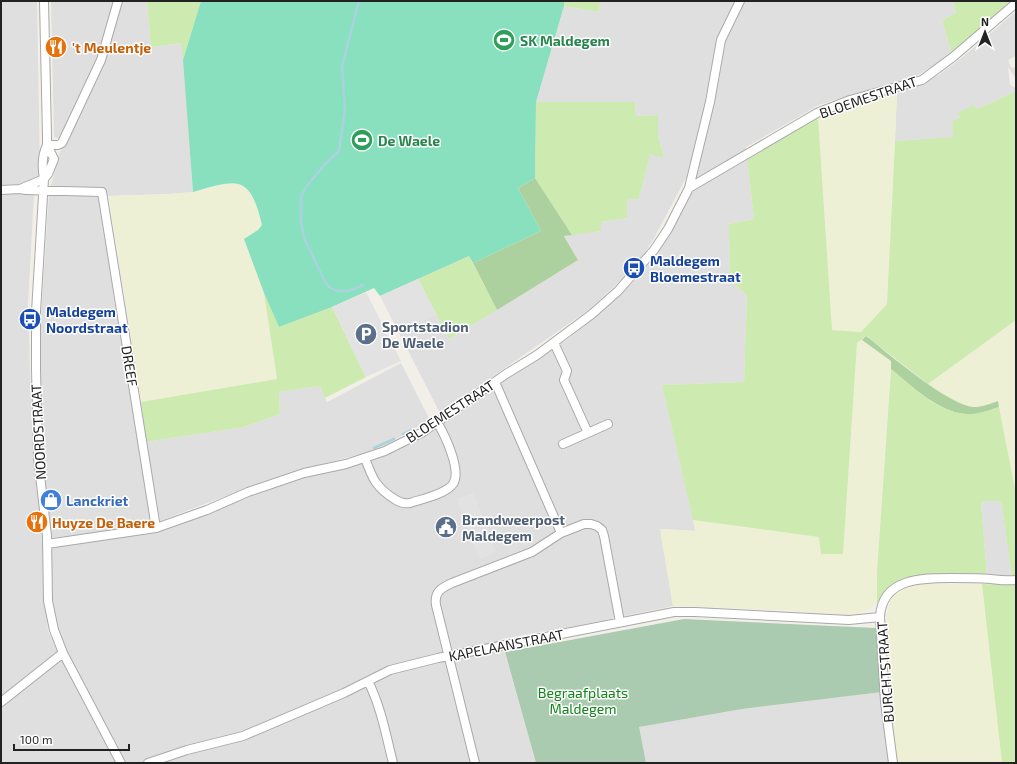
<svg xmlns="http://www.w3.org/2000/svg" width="1017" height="764" font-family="'Exo 2',sans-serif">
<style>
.residential{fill:#e0dfdf}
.farmland{fill:#eef0d5}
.grass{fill:#cdebb0}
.forest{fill:#add19e}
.cemetery{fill:#aacbaf}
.pitch{fill:#88e0be}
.parking{fill:#e2e2e2}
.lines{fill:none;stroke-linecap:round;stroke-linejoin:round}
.stream{stroke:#aad3df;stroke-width:2.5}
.minor-casing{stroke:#a9a9a9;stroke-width:10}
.minor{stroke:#fff;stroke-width:8}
.labels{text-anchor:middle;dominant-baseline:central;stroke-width:3;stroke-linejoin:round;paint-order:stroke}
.leisure-label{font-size:14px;font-weight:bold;fill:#27864d;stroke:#fff;text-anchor:start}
.food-label{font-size:14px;font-weight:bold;fill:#c56008;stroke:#fff;text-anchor:start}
.street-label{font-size:14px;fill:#222;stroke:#fff}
.transit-label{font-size:14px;font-weight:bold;fill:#164399;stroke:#fff;text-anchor:start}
.service-label{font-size:14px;font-weight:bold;fill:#4e5e75;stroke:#fff;text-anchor:start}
.shop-label{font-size:14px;font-weight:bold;fill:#366cbe;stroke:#fff;text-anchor:start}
.park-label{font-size:14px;fill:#0c8416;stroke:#fff}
</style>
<rect width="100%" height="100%" fill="#f2efe9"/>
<path class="residential" d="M1,1H37L40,173L39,177L19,184L1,185Z
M51,1H114L94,66L60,139L54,137Z
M123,1H147L151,47L182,43L193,192L169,194L109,196L100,194L114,299L154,524L130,529L49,538L41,458L40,335L42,299L49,193L59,154L73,129L105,61Z
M601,1H736L720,35L700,127L686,178L653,240L637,265L590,309L440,413L399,333L436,314L449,339L578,260L564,235L601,231V222L627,218V199H639L650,153L664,158L658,135V115L636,116L635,102H536L564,6L598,12Z
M745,1H953L956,13L942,20L952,54L917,76L889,85L846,96L819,105L746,147L754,219L729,224L730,280L747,296L744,382L662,385L696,531L660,529L673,606L581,625L501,639L536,763H127L64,646L53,617L50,547L137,534L230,503L271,488L396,450L423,437L487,392L568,339L600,313L635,280L658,254L675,220L694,188V178L724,42Z
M1014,13L1016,16V56L1008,60L1011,67L1016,68V79L1008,67L1010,85L1016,88V91L977,109L958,113L960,118L952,122L954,137L895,141L897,93L915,86L939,75L964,56Z
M1,194H34L28,305L33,460L42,532L44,554L45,595L48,631L58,653L117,763H1Z
M401,363L430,420L391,442L371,451L297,471L252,486L160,521L146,442L244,427L280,414L279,392L320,386L327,402Z
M981,501H1001L1012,577L987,575Z
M882,692L890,763H646L638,727L742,709Z"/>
<path class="farmland" d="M897,93L887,304L861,332L832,330L818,117L849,105Z
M230,183H238L251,191L258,208L262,225L258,230L244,239L264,293L277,379L141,402L109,196L169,194L193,192Z
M1016,320V494L998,401L977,407L966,406L946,396L928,384Z
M862,340L891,361L877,572V603L868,610L858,614L845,615L780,610L673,606L660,529L695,531L693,520L820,537L843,554L857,343Z
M924,584H982L1002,763H898L891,715L886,619L890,602L895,595L902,589Z"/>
<path class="grass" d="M147,1H201L183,60L181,43L151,47Z
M564,1H601L598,12L564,6Z
M953,1H1013L952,54L942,20L956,13Z
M1016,91V320L928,384L866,336L857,343L843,554H821L819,537L693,520L662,385L744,382L747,296L730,280L729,224L754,219L747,158L818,117L832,330L861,332L887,304L895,141L953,137L952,121L960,118L958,113L973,105L977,109Z
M536,102H635L636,116L658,115V135L664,158L650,154L639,199H627V218L601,222V231L572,235L535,178Z
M469,256L497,310L449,339L418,279Z
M264,293L279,327L332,307L366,377L325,398L320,386L279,392L280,414L244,427L146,442L141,402L277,379Z
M891,369C913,387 937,412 966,414C977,415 990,410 999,407L1016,494V577H1012L1001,501H981L987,575C967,575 914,571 899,581C890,587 883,596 877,603V572Z
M982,584L1016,585V763H1002Z"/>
<path class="forest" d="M535,178L572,235L564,236L578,260L497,310L473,263L541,231L518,188Z
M866,336C888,353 952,409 977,407C984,406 992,403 998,401L999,407C990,410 977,415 966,414C938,412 912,386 891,369V361L862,340Z"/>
<path class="cemetery" d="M684,619L876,628L882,692L742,709L639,727L646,763H536L505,652Z"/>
<path class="pitch" d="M201,1H564V6L536,102L535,178L518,188L541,231L473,263L469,256L380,296L374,288L332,307L279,327L264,293L244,239L258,230L262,225C250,174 238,179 193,192L183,60Z"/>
<path class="parking" d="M418,279L436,314L399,333L380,296Z
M366,292L401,361L366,377L332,307Z
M474,493L496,553L479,559L457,499Z"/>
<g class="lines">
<path class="stream" d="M359,1L342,66L345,110L339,151L325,164L306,187L301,197V222L304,238L324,280L329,287L337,291H348L363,285
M403,434L411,430
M374,448L394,439"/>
<g class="minor-casing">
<path id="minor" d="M47,145C42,155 42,168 44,179L36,312V369L38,458L47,536L48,601L54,630L63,653L121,763
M47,145H58L62,143L101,60L118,1
M44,179L48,174L54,159L47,145V136L44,1
M689,188L817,113L850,100L922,80L953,57L1016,3
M20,189L44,179
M1,190L20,189L26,190L102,192L156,528
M554,343L567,371L564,380L588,433
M495,382L561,533
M563,444L608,424
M365,458C372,478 376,488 396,500C401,503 405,504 410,503C422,499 446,494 453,484C462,471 445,435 437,422
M47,544L156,528L207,510L248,492L304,473L346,464L385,451L423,432L506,374L537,355L592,314L618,291L654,250L668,229L689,188L710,102L721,40L740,1
M368,681C381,707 386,735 393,763
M1,702L63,653
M148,763L187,750L243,736L344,693L390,670L438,658L674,612H695L849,620L880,617
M475,763L436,605C434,592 441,588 452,583L532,552L561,533L584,524H591L597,526L602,530L604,536L620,622
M893,763L885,702L880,617C882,578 922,578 951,578C965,578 978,578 991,579C1000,580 1008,581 1016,580"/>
</g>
<use href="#minor" class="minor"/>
</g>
<defs>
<g id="stadium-disc" transform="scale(1.15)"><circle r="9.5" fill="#2e9e5b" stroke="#fff"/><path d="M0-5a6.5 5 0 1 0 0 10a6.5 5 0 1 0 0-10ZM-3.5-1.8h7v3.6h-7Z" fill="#fff"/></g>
<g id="restaurant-disc" transform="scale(1.15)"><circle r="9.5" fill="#e8710a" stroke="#fff"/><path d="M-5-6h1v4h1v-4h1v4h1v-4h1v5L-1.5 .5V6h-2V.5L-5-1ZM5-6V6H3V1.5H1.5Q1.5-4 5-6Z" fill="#fff"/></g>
<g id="bus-disc" transform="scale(1.15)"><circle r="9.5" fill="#1a4fb4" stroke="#fff"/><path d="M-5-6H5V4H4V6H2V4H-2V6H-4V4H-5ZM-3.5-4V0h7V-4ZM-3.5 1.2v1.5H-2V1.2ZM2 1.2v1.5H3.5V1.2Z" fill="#fff"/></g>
<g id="parking-disc" transform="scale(1.15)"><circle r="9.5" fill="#5c6f8a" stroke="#fff"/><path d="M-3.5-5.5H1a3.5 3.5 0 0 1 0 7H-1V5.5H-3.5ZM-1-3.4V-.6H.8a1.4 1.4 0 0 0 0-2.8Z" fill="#fff"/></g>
<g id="shop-disc" transform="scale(1.15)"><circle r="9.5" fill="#3f7fe0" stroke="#fff"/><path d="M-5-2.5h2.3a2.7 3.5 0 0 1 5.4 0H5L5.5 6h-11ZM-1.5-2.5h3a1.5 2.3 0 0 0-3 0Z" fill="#fff"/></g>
<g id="civic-disc" transform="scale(1.15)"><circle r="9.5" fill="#5c6f8a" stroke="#fff"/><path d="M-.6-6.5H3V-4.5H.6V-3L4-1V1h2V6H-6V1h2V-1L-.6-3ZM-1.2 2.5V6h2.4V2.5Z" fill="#fff"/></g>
</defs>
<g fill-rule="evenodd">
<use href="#stadium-disc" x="504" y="40"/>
<use href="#restaurant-disc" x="56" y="47"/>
<use href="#stadium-disc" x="362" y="140"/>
<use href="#bus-disc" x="634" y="268"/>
<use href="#bus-disc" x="30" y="319"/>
<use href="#parking-disc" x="366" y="334"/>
<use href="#shop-disc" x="51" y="500"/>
<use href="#restaurant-disc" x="37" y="522"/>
<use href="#civic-disc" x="446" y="527"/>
</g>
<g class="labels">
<g class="leisure-label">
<text x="520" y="40">SK Maldegem</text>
<text x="378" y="140">De Waele</text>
</g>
<g class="food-label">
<text x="72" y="47">'t Meulentje</text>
<text x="52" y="522">Huyze De Baere</text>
</g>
<g class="street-label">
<text transform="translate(868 97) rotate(-19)">BLOEMESTRAAT</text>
<text transform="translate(130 366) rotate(81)">DREEF</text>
<text transform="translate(450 411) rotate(-33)">BLOEMESTRAAT</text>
<text transform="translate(38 432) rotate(-93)">NOORDSTRAAT</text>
<text transform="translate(506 645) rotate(-11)">KAPELAANSTRAAT</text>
<text transform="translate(885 672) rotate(-94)">BURCHTSTRAAT</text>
</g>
<g class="transit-label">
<text x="650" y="260">Maldegem<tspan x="650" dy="16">Bloemestraat</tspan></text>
<text x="46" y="311">Maldegem<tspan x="46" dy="16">Noordstraat</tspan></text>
</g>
<g class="service-label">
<text x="382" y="326">Sportstadion<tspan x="382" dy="16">De Waele</tspan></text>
<text x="462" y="519">Brandweerpost<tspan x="462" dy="16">Maldegem</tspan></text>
</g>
<g class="shop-label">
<text x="66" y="500">Lanckriet</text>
</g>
<g class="park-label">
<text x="583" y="692">Begraafplaats<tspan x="583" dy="16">Maldegem</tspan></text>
</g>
</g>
<rect width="1017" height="764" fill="none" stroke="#222222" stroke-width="4"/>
<g transform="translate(985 32)" stroke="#ffffff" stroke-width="3" paint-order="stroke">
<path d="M0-3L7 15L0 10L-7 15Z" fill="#222222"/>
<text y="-6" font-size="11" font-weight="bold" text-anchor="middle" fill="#222222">N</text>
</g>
<path d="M14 744v6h115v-6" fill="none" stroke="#222222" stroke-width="2"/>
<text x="20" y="744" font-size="12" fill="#222222" stroke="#ffffff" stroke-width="3" paint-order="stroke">100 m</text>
</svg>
